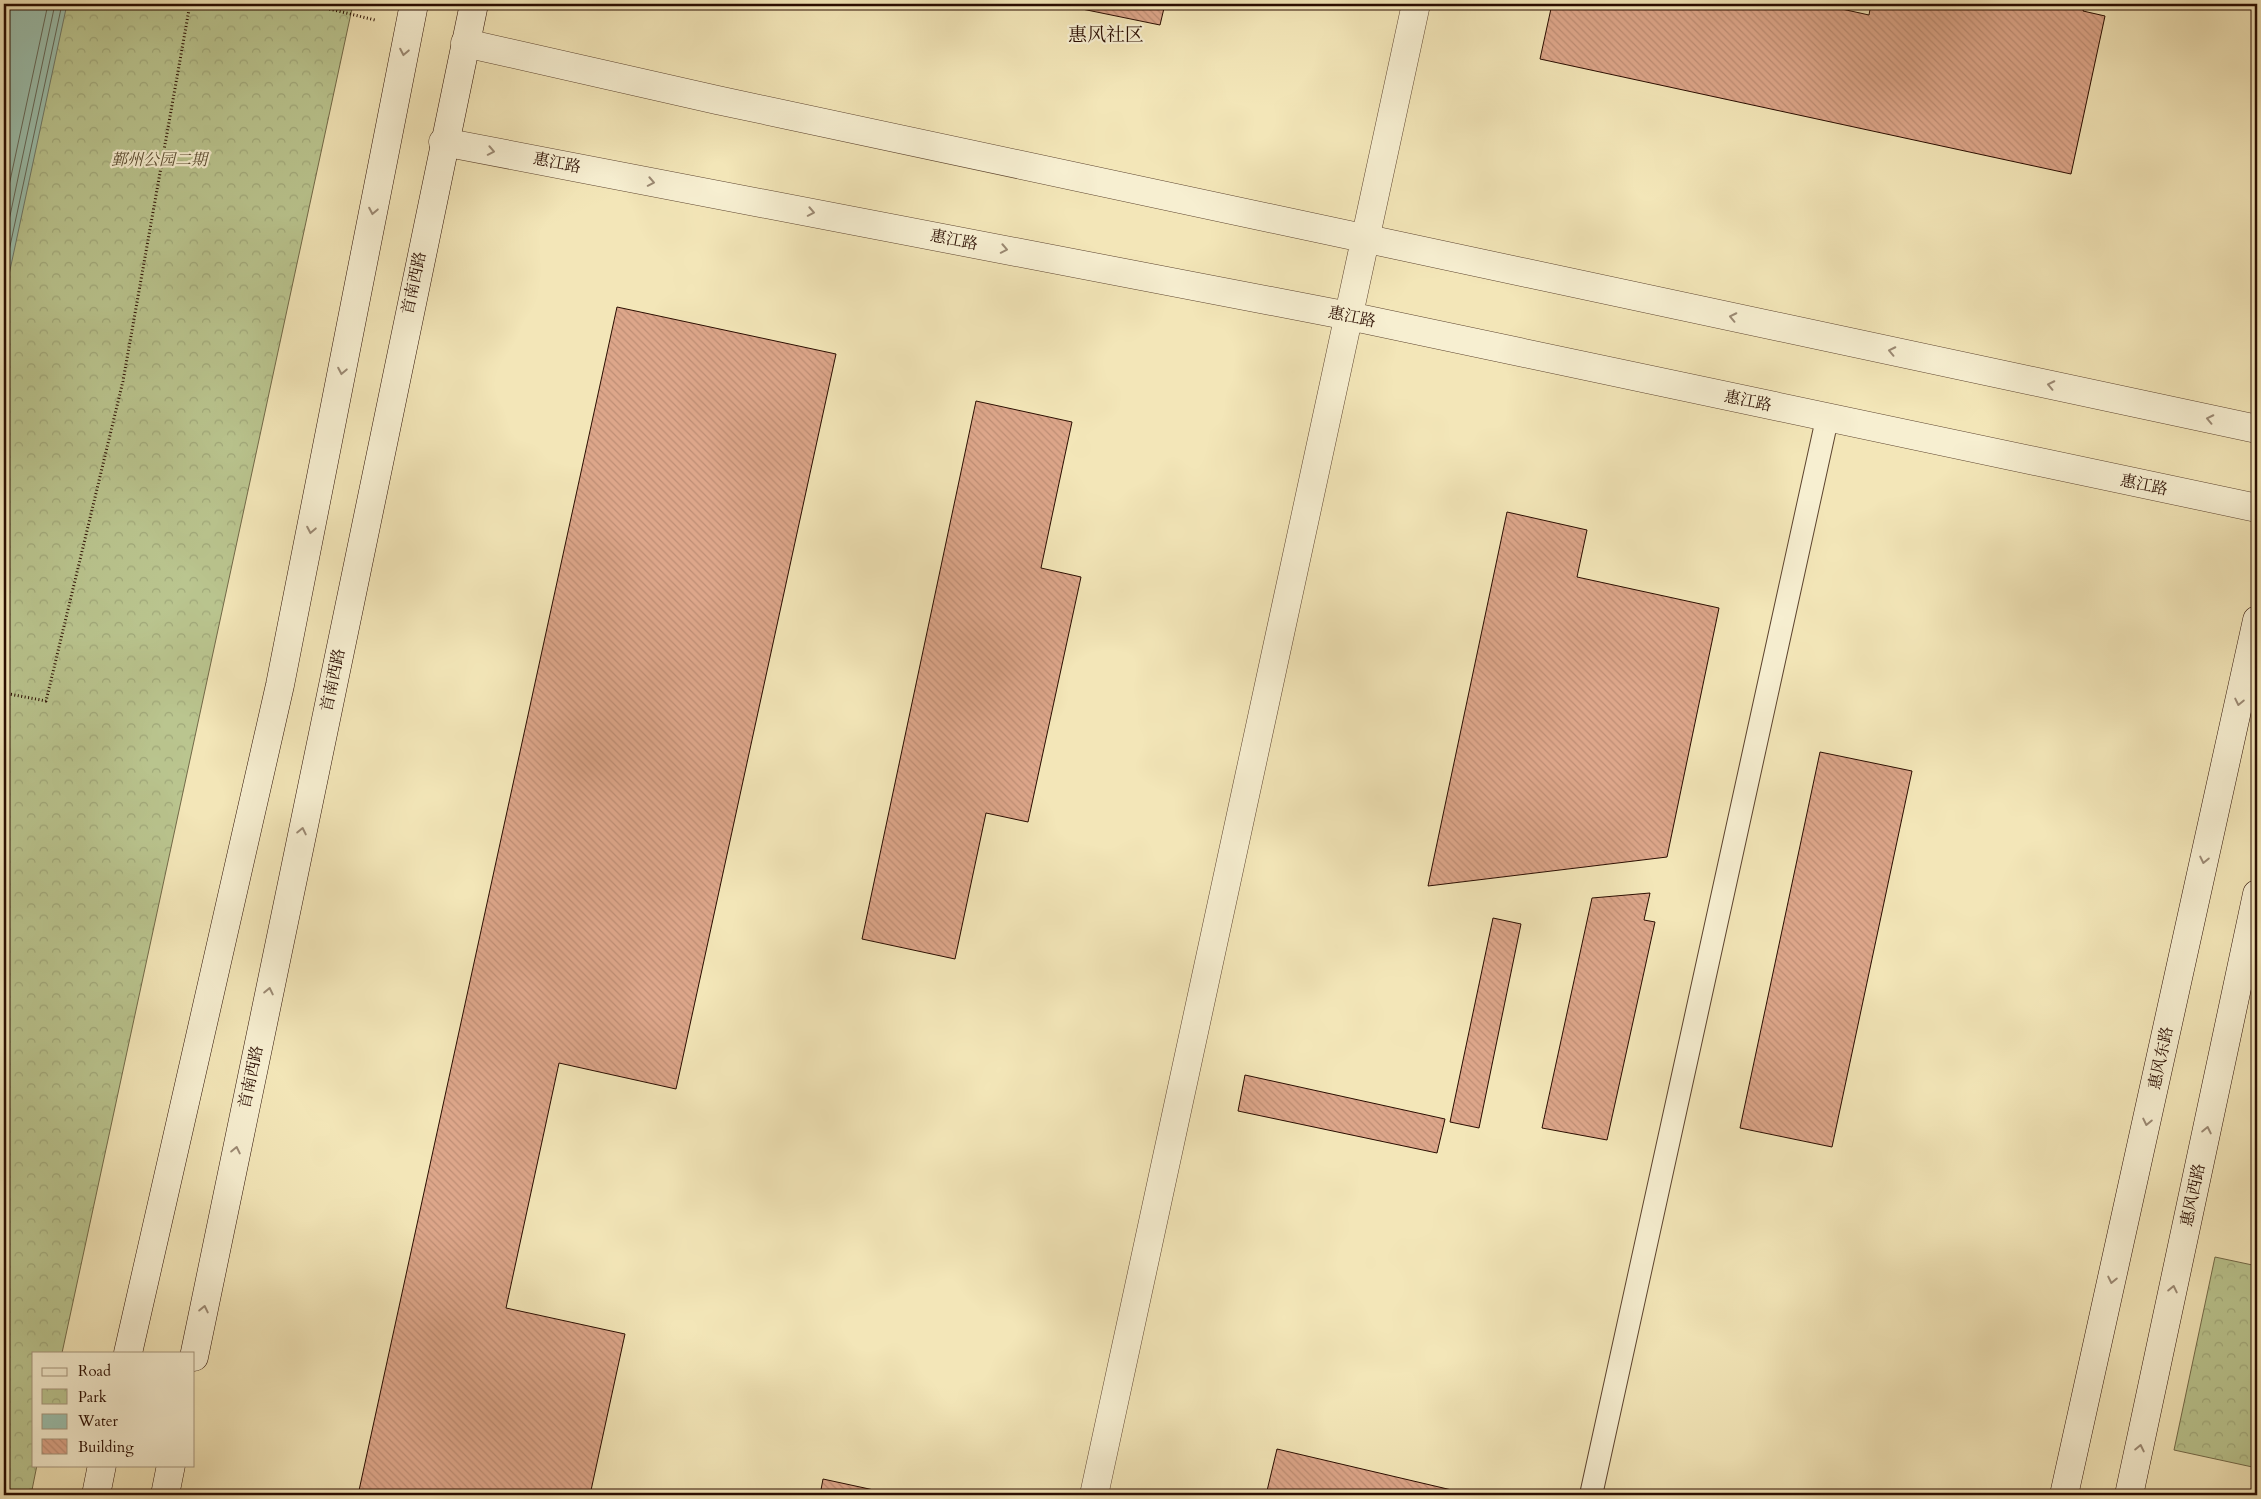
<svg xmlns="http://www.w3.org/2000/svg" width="2261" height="1499" font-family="Cardo,'Noto Serif SC',serif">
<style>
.park{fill:url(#park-crowns);stroke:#726948}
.water{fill:#9bc0ae;stroke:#6e7868}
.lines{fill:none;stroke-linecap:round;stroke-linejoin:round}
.shore{stroke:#626657;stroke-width:1}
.building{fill:url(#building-back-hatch);stroke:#2a0d00}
.lane-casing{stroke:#5c432e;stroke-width:24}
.street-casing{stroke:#5c432e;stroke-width:29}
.secondary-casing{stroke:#2a0d00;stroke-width:29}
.path{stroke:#2a0d00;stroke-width:3;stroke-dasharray:1 2.5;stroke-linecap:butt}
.lane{stroke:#f7efd1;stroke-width:22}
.street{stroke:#f7efd1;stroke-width:28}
.secondary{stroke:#f7efd1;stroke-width:28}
.oneway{stroke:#9b8973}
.labels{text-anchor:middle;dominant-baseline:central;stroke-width:4.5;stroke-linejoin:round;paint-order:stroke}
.park-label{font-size:16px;font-style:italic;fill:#5c4d32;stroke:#f7efd1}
.street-label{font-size:16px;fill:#2a0d00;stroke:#f7efd1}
.quarter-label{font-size:19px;fill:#2a0d00;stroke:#f7efd1}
</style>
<defs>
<pattern id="park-crowns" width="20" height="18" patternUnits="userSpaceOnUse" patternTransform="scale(1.25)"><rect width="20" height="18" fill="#bac58f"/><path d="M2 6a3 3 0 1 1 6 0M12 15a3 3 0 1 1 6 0" fill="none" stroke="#a0a87a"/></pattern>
<pattern id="building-back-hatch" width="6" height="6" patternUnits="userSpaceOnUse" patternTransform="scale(1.25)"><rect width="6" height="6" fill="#dda68a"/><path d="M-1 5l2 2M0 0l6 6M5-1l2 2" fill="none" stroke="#be8e75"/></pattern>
</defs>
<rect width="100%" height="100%" fill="#f3e6b8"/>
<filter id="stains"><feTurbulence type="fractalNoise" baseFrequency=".004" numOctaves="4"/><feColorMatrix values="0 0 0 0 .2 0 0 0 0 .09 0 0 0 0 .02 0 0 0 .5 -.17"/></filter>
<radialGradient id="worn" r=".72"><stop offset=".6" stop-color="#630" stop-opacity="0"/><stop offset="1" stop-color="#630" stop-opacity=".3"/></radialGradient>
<path class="park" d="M4,4H353L62,1353H34V1465H37L31,1495H4Z
M2215,1257L2257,1266V1468L2174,1450Z"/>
<path class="water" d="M4,4H67L4,298Z"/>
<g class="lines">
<path class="shore" d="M4,209L48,4
M4,244L55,4
M4,274L62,4"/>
</g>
<path class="building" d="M1083,4H1165L1160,25L1082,9Z
M1552,4H1819L1869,15L1871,4H2085L2083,11L2105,16L2071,174L1540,59Z
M617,307L836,354L676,1089L559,1063L506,1308L625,1334L590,1495H358Z
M976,401L1072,422L1041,568L1081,577L1028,822L986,813L955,959L862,939Z
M1507,512L1587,530L1577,577L1719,608L1667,857L1428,886Z
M1820,752L1912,771L1832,1147L1740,1128Z
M1650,893L1644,920L1655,922L1607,1140L1542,1128L1592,898Z
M1493,918L1521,924L1479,1128L1450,1122Z
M1245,1075L1445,1119L1437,1153L1238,1111Z
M1277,1449L1473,1495H1266Z
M823,1479L897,1495H820Z"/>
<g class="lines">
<g class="lane-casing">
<path id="lane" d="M1591,1495L1827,419"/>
</g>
<g class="street-casing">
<path id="street" d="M465,43L717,100L2257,429
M443,142L1349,316L2257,508
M1094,1495L1416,4"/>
</g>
<g class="secondary-casing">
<path id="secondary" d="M128,1353L280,685L414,4
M194,1357L474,4
M96,1495L102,1465
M165,1495L171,1465
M2064,1495L2257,620
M2129,1495L2257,894"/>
</g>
<path class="path" d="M309,4L375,20
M4,693L46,701L123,381L190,4"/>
<use href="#lane" class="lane"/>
<use href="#street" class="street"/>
<use href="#secondary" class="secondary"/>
</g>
<defs><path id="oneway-chevron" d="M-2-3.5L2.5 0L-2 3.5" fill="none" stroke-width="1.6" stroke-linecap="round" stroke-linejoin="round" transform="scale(1.25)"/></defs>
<g class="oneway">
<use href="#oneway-chevron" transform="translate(404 52) rotate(101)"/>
<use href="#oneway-chevron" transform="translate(491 151) rotate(11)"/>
<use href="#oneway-chevron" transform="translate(651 182) rotate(11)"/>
<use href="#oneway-chevron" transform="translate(373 211) rotate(101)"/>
<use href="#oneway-chevron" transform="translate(811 212) rotate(11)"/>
<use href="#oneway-chevron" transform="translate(1004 249) rotate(11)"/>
<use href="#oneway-chevron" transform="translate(1733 317) rotate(-168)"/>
<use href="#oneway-chevron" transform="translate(1892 351) rotate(-168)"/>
<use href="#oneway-chevron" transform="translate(342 371) rotate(101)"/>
<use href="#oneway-chevron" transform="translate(2051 385) rotate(-168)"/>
<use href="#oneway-chevron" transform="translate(2210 419) rotate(-168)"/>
<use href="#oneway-chevron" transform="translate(311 530) rotate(101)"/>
<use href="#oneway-chevron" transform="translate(2239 702) rotate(102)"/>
<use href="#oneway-chevron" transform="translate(302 831) rotate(-78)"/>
<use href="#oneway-chevron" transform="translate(2204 860) rotate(102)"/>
<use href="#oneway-chevron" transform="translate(269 991) rotate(-78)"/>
<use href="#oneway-chevron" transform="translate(2147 1122) rotate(102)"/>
<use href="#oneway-chevron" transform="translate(2207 1130) rotate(-78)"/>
<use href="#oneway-chevron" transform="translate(236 1150) rotate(-78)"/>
<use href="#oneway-chevron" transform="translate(2112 1280) rotate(102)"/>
<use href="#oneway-chevron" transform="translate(2173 1289) rotate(-78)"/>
<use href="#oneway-chevron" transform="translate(204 1309) rotate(-78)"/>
<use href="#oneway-chevron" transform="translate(2140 1448) rotate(-78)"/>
</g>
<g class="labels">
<g class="park-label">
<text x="159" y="160">鄞州公园二期</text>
</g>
<g class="street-label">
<text transform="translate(557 163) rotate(11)">惠江路</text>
<text transform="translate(954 240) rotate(11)">惠江路</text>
<text transform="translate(414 283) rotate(-78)">首南西路</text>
<text transform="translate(1352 317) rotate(12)">惠江路</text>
<text transform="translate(1748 401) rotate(12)">惠江路</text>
<text transform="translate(2144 485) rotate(12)">惠江路</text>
<text transform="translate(333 680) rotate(-78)">首南西路</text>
<text transform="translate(2161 1058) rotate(-78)">惠风东路</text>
<text transform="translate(251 1077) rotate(-78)">首南西路</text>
<text transform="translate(2193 1195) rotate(-78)">惠风西路</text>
</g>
<g class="quarter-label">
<text x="1106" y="35">惠风社区</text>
</g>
</g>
<rect width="2261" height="1499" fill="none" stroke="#f3e6b8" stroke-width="20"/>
<rect x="5" y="5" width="2251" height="1489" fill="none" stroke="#2a0d00" stroke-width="2.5"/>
<rect x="10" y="10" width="2241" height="1479" fill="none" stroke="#2a0d00"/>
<rect x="32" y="1352" width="162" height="115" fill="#f7efd1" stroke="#a5957d"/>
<rect x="42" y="1368" width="25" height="8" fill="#f7efd1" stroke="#a5957d"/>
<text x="78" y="1376" font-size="15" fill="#2a0d00">Road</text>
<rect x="42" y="1389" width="25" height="15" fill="url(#park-crowns)" stroke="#a5957d"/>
<text x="78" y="1402" font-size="15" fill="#2a0d00">Park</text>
<rect x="42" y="1414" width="25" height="15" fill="#9bc0ae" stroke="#a5957d"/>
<text x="78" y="1426" font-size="15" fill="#2a0d00">Water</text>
<rect x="42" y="1439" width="25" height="15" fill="url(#building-back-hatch)" stroke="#a5957d"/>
<text x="78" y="1452" font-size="15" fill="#2a0d00">Building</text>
<rect width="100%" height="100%" filter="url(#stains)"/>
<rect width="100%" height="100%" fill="url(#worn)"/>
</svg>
